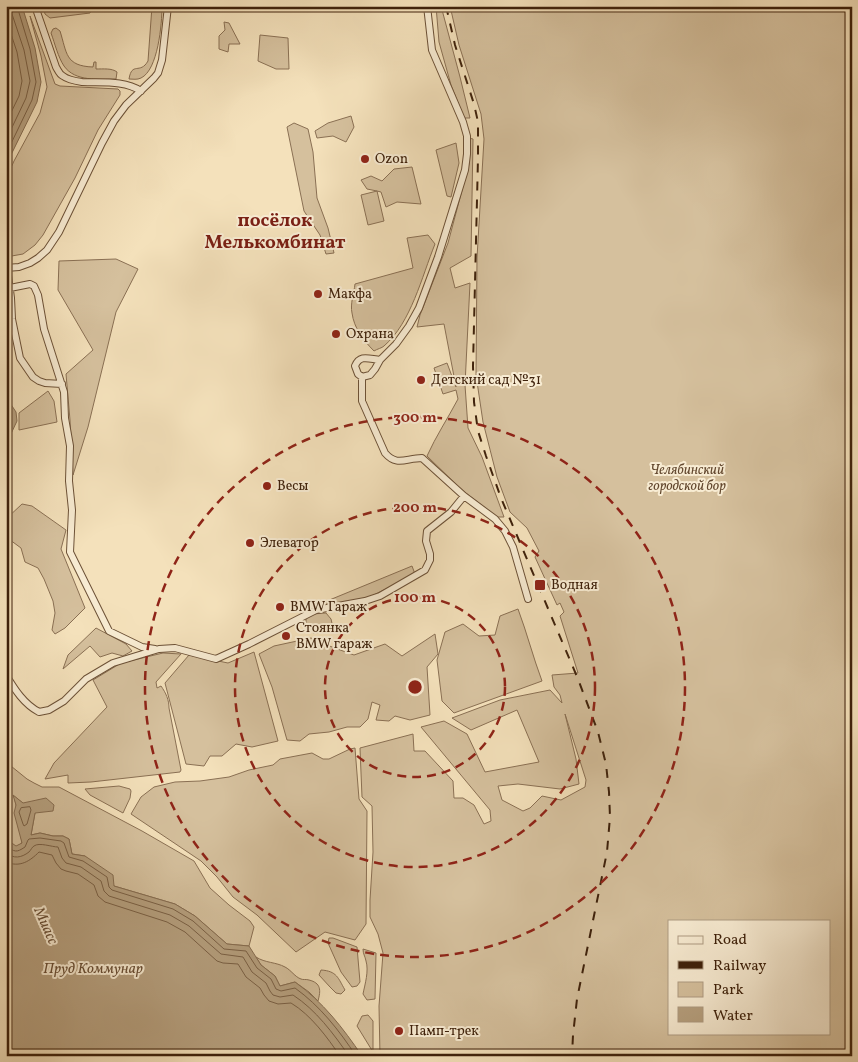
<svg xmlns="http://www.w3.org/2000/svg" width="858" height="1062" font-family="Vollkorn,serif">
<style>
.green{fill:#d5c09d;stroke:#8a7054;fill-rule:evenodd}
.water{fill:#b6a07f;stroke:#866d51}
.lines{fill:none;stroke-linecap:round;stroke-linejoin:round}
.shore{stroke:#7a6045;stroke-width:1}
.minor-casing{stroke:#6c5137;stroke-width:8}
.minor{stroke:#f8ecd3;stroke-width:6}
.rail{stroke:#3e210b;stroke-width:2;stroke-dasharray:9 9;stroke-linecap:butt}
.ring{fill:none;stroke:#8f2418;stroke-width:2.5;stroke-dasharray:9 6}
.poi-dot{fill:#8f2418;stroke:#f8ecd3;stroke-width:2}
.labels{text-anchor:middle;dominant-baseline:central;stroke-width:4;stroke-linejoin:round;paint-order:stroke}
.poi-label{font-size:14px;fill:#3e210b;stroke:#f8ecd3;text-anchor:start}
.park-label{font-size:14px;font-style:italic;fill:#644930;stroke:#f8ecd3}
.water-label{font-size:15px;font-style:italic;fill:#684d34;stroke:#f8ecd3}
.district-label{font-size:19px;font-weight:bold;fill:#7a1f14;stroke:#f8ecd3}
.centre{fill:#8f2418;stroke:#f8ecd3;stroke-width:2.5}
.ring-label{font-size:15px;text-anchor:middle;font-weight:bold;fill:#8f2418;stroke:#f8ecd3;stroke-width:4;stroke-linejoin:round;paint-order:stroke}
</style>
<rect width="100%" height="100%" fill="#f4e1bb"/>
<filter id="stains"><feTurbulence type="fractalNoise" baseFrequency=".004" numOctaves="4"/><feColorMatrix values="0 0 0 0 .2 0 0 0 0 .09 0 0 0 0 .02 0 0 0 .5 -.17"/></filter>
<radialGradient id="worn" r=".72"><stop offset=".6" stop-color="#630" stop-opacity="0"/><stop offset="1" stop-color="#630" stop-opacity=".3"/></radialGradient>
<path class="green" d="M43,6H92L90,13L50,18L45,14Z
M152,6H162C162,24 158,70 141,78C137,80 133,79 129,79C132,61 140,75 148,61Z
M436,6H441L460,77L470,118H464L451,85L439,42Z
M450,6H852V1056H380L379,1006L383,953L378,934L370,917V900L373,852L372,806L362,797L360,748L413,734L414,751H425L453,781L454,798H463L474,805L484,824L491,821L490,810L421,727L444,721L467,734L485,772L539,762L517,710L471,730L452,718L500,700L550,690L562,703L560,695L554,687L552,675L578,673L560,616L564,612L560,603L557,605L535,557L539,551L527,528L510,512L497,477L483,422L476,375L477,258L484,139L481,114L459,45ZM565,714L586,780L585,787L561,800L542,796L530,808L523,811L502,800L498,786L518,784L560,789L579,784L576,759ZM669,921H829V1033H669Z
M30,16L55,84L60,86L118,89L120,91V95L98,130L75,178L43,235L35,245L23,254L6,257V179L14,161L40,113L47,87L41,56Z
M224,22L229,23L240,44H229L228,52L219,49V36L225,30Z
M56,28L60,31C67,53 65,66 93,67L94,62H96V69C103,69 112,68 117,72L116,79C99,79 75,82 64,66C58,57 55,44 51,33L53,29Z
M260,35L288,38L289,69H276L258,61Z
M351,116L354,127L346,142L333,136L317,138L315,131L328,123Z
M294,123L308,129L313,152L317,198L328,228L334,253L326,254L320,235L304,211L287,127Z
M469,138L473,139L471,256L450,268L455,288L470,283L465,385L468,428L482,457L504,517H497L462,490L427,456C436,436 448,418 458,399L456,390L443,394L434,368L447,363L456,387L444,324L417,327L420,315L448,243L469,164Z
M456,143L459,163L451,197L447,196L436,150Z
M412,167L421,204L397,202L386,207L381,192L377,191L384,221L368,225L361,195L377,191L367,189L361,180L371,176L382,181L394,169Z
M428,235L435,244C422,276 411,323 384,346C382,348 377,349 374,351C363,340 354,328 352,313C350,304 354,293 355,284L413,268L407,238Z
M116,259L138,269L116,312L88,427L73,475L70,420L66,374L93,350L58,290L59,261Z
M48,391L54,401L57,422L19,430V413Z
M22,504L32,506L66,530L61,549L85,608L65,628L55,634L52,630L55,613L53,601L44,579L38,568L25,562L21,548L6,537V519Z
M412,566L415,574L368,598L327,605V601Z
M518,609C527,633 533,657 542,681L454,713L442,701L437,660L445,632L463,624L479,636L495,635L500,616Z
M326,613L331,619L334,632L313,633L306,626V618L312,614Z
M96,628L126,644L132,651L123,656L112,653L100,657L90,646L63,669L68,655Z
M435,634L438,654L427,667L430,715L410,720L395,716L389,721L376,720L380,705L372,702L368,719L360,727H347L329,732L309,734L300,741L287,740L272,687L259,654L274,646L311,638L332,647L354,655L385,644L402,656Z
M254,652L278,741L252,747L236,744L222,756H210L204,766L186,764L165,683L189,655L228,663Z
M163,653L181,654L156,682L157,688L161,686C166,693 169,700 169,708L181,770L180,772L91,782L68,783V775L45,779L54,763L107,707L93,680L121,663Z
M355,748L359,799L367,811L366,924L355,940L325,932L296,952L257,915L233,897L217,877L201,861L131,814L141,797L154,787L175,782L200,781L229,777L249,770L273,765L280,759L312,753L323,759H329L350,749Z
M6,762L27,779L34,783L42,787H59L142,831L194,861L210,888L229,905L250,921L254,927L249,946L227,944L195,916L175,904L114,886L85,856L72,854L69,839L63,836H53L40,833L31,835L35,813L14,796L16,805L22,843L16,847L6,839Z
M119,786L130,789L131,791L130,798L123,813L90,795L85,789Z
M329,938H333L357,947L360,982L357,986L352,987L341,972L328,943Z
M363,949L376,953L375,999L367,1000L363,994C365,984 369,971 366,961C365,956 363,954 363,949Z
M256,957C265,963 276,962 285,967C291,970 295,977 301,979C303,980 306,979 309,980C321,983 321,990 318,1001L309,992L295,982L280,986L275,976L261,965Z
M321,970C337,971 338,978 345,990L341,994L336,993L330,987L319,975Z
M368,1015L373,1021V1052L357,1026L362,1016Z"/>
<path class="water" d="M6,6H22L35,48L41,82L37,102L6,165Z
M6,390L8,393V400L16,412L17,421L9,438L6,453Z
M13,795L23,803L46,798L54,805L53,811L35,813L31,835L40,833L53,836H63L69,839L72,854L85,856L113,875L114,886L175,904L195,916L227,944L249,946L261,965L275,976L280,986L295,982C323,1002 343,1028 362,1056H11L6,1049V839L16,846L22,843L14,813L16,805Z"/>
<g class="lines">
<path class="shore" d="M6,19L17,52L22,81L19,96L6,123
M6,140L26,98L30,81L24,50L11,11V6
M6,154L32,100L36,82L30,49L17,6
M30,807L31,810L27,824L24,826L23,824L19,812L21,808Z
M6,846C15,852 16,853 25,847L28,840L29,839L40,838L61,841L64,843L69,857L83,861L107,877L109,887L112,890L173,909L193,921L224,949L246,951L257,968L271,979L276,989L281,991L295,988C320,1006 339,1030 356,1056
M6,853C14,859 21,858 29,852C31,850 32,847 34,846C39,842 52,847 58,847L62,858L66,863L81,867L101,881L104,891L109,896L170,915L189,926L221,954L243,957L252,972L266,983L270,991L273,995L280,997L293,995C316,1010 333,1033 349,1056
M6,862C20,868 30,861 39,852L52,855L56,863L61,869L66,871L78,874L94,885L98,896L105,902L167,922L185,932L217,961L223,963L238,964L246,977L260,988L264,995L269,1001L278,1004L291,1003C311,1015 327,1037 340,1056"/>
<g class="minor-casing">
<path id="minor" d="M35,6L56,67C58,70 59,74 63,76C68,80 75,81 82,82C102,83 124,80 141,91
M6,268L19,267L30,263L38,258L47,250L59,232L102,143L114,121L126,105L154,78L158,73L162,60L168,6
M7,268L11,298L12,319L20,358L33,377L39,381L45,383L62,384
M10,288L30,284L34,286L38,295L44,329L64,392L65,418L70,446L69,481L72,510L70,552L109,631L142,647L155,649
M380,360C369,359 360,354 355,366L358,374L362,377L370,375L375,369L380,360L396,344L409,326L419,308L438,257L465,170L467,154V136L463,122L432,50L427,6
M362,377V401L385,453C397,467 406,458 422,458L464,496L495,519L505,531L513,547L528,599
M6,675C15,690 24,704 39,712L49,710L64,701L86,679L113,663L159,649L175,648L216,659L249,644L316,610L365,601L380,596L425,570L430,560V554L426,541L427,531L451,512L464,496"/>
</g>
<use href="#minor" class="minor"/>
<path class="rail" d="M446,6L455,45L474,104L478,122V158L473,366L474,402L478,431L486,456L501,498L578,679L598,732L606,764L609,792L610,817L607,852L577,999L573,1035L572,1056"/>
</g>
<g class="ring">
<circle cx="415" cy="687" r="90"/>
<circle cx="415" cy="687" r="180"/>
<circle cx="415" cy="687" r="270"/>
</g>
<g class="poi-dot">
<circle cx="365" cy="159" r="5"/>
<circle cx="318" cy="294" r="5"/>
<circle cx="336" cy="334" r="5"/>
<circle cx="421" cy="380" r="5"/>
<circle cx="267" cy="486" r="5"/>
<circle cx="250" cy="543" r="5"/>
<rect x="534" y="579" width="12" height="12" rx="2.5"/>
<circle cx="280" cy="607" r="5"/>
<circle cx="286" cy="636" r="5"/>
<circle cx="399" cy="1031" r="5"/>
</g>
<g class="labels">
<g class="poi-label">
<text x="375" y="159">Ozon</text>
<text x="328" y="294">Макфа</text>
<text x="346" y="334">Охрана</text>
<text x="431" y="380">Детский сад №31</text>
<text x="277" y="486">Весы</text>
<text x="260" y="543">Элеватор</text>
<text x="551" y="585">Водная</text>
<text x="290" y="607">BMW Гараж</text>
<text x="296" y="628">Стоянка<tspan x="296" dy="16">BMW гараж</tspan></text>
<text x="409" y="1031">Памп-трек</text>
</g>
<g class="park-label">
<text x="687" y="470">Челябинский<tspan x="687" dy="16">городской бор</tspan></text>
</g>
<g class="water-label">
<text transform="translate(45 926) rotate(66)">Миасс</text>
<text x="93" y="969">Пруд Коммунар</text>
</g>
<g class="district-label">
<text x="275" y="221">посёлок<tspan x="275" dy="22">Мелькомбинат</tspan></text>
</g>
</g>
<circle cx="415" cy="687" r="8" class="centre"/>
<g class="ring-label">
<text x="415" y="422">300 m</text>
<text x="415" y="512">200 m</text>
<text x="415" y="602">100 m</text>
</g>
<rect width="858" height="1062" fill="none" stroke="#f4e1bb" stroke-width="25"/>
<rect x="8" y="8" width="843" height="1047" fill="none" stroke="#3e210b" stroke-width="2.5"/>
<rect x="12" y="12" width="833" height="1037" fill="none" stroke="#3e210b"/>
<rect x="668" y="920" width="162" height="115" fill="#f8ecd3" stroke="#ae9b83"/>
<rect x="678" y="936" width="25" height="8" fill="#f8ecd3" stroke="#ae9b83"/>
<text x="713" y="944" font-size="15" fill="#3e210b">Road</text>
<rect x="678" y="961" width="25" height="8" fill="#3e210b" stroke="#ae9b83"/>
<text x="713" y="970" font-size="15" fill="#3e210b">Railway</text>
<rect x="678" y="982" width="25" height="15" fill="#d5c09d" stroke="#ae9b83"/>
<text x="713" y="994" font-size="15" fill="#3e210b">Park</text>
<rect x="678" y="1007" width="25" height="15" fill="#b6a07f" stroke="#ae9b83"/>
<text x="713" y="1020" font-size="15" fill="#3e210b">Water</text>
<rect width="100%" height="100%" filter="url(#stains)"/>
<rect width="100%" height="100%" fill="url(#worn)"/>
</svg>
